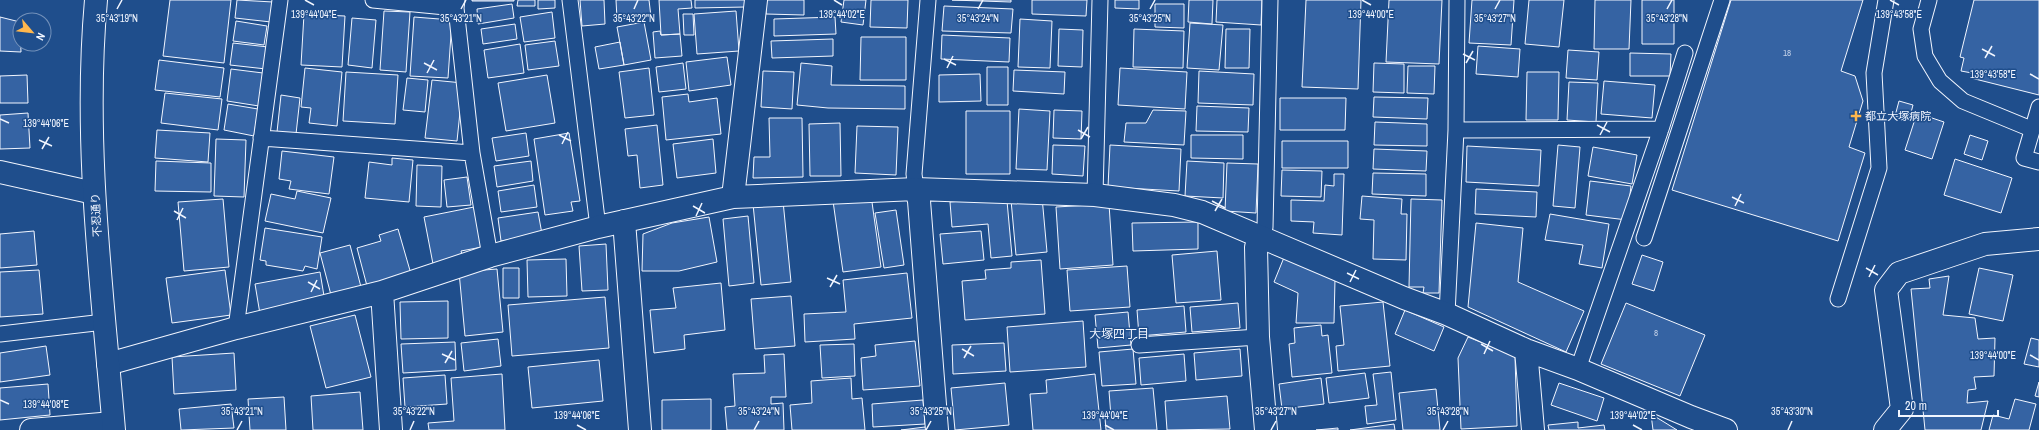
<svg xmlns="http://www.w3.org/2000/svg" width="2039" height="430" font-family="'Archivo Narrow','Noto Sans JP',sans-serif">
<style>
.building{fill:#3563a3;stroke:#f2f6ff}
.lines{fill:none;stroke-linecap:round;stroke-linejoin:round}
.service-casing{stroke:#f2f6ff;stroke-width:17}
.minor-casing{stroke:#f2f6ff;stroke-width:24}
.secondary-casing{stroke:#f2f6ff;stroke-width:24}
.service{stroke:#1f4e8c;stroke-width:15}
.minor{stroke:#1f4e8c;stroke-width:22}
.secondary{stroke:#1f4e8c;stroke-width:22}
.ticks{fill:none;stroke:#f2f6ff;stroke-width:1.5}
.poi-dot{fill:#ffb74d;stroke:#1f4e8c;stroke-width:1.5}
.labels{text-anchor:middle;dominant-baseline:central;stroke-width:3;stroke-linejoin:round;paint-order:stroke}
.number-label{font-size:9px;fill:#c3d1e8}
.poi-label{font-size:11px;fill:#f2f6ff;stroke:#1f4e8c;text-anchor:start}
.street-label{font-size:11px;fill:#f2f6ff;stroke:#1f4e8c}
.neighbourhood-label{font-size:12px;fill:#f2f6ff;stroke:#1f4e8c}
.ticks-label{font-size:10px;text-anchor:middle;fill:#f2f6ff;stroke:#1f4e8c;stroke-width:3;stroke-linejoin:round;paint-order:stroke}
</style>
<rect width="100%" height="100%" fill="#1f4e8c"/>
<path class="building" d="M170,0H231L224,63L163,56Z
M237,0L273,2L271,22L235,18Z
M472,0H514V1H472Z
M518,0H535V6H517Z
M538,0H555V8L538,9Z
M580,0H604L605,24L582,26Z
M616,0H649L651,17L617,19Z
M659,0H691L692,8L678,9L680,34L661,35Z
M695,0H746V7L695,8Z
M766,0H804V15L766,14Z
M844,0H866L863,25L841,22Z
M871,0H908L907,28L870,27Z
M952,0H1011V2Z
M1032,0H1087L1086,16L1032,14Z
M1115,0H1139V9L1115,8Z
M1189,0H1213L1212,24L1188,22Z
M1217,0H1262L1261,25L1216,22Z
M1306,0H1361L1358,89L1302,87Z
M1389,0H1442L1439,64L1386,62Z
M1472,0H1514L1511,45L1469,43Z
M1529,0H1564L1559,47L1525,44Z
M1595,0H1631L1629,49H1594Z
M1642,0H1674V44H1642Z
M1731,0H1863L1841,71L1855,76L1863,101L1849,147L1865,153L1838,241L1672,190Z
M1974,0H2039V95L1971,78L1972,73L1961,71L1964,58L1960,57Z
M512,4L514,18L478,24L477,9Z
M1155,4H1184V28L1155,27Z
M944,6L1013,9L1011,33L942,31Z
M384,11L410,12L406,72L380,70Z
M736,11L739,51L697,54L694,14Z
M552,12L555,38L524,42L520,17Z
M304,14L345,16L342,67L301,65Z
M683,14H693L694,35H684Z
M0,17L20,22L21,52L0,51Z
M414,17L452,20L448,78L410,76Z
M835,17L836,34L774,36V19Z
M352,18L376,20L372,68L348,65Z
M1020,19L1052,21L1050,68L1018,67Z
M236,21L267,26L264,45L233,41Z
M644,22L651,60L624,65L617,27Z
M1190,23L1223,25L1219,70L1187,68Z
M515,24L517,39L483,44L481,29Z
M1059,29L1083,30L1082,67L1058,66Z
M1134,29L1184,31L1183,68L1133,67Z
M1226,29H1250L1249,68H1225Z
M660,31L661,35L680,34L682,56L655,58L653,32Z
M942,35L1010,38L1009,62L941,59Z
M861,37H906V80H860Z
M833,39V56L772,58L771,41Z
M555,41L559,66L528,70L525,45Z
M620,42L624,65L599,69L595,47Z
M233,43L268,47L266,69L230,65Z
M520,44L524,73L488,78L484,50Z
M1478,46L1520,49L1518,77L1476,74Z
M1568,50L1599,52L1597,80L1566,78Z
M1630,53L1671,54L1670,76H1630Z
M727,57L731,85L689,91L686,62Z
M159,60L224,68L220,97L155,90Z
M683,63L686,89L659,92L656,67Z
M801,63L832,66L831,85L905,86V109L828,108L797,105Z
M1374,63L1404,64V93L1373,92Z
M1408,66H1435L1434,94L1407,93Z
M987,67H1008V105H987Z
M305,68L342,72L337,126L309,123L311,108L301,107Z
M649,68L654,115L625,118L619,72Z
M1120,68L1187,72L1185,109L1118,105Z
M231,69L263,73L259,106L227,101Z
M1014,70L1065,72L1064,94L1013,91Z
M763,71L794,72L792,109L761,107Z
M1199,71L1254,74L1253,105L1198,103Z
M346,72L398,75L395,124L343,121Z
M1527,72H1559L1558,120H1526Z
M980,74L981,101L939,102V75Z
M27,75L28,103H0V76Z
M547,75L555,123L506,131L498,83Z
M407,78L428,80L425,112L403,110Z
M432,80L463,83L457,141L425,138Z
M1604,81L1655,85L1652,118L1601,114Z
M1569,82L1598,83L1596,122L1567,120Z
M165,93L222,99L218,130L161,123Z
M688,94L689,102L717,98L721,134L666,140L662,97Z
M281,95L300,98L296,134L277,132Z
M1374,97L1428,98L1427,119L1373,117Z
M1280,98H1346L1345,130H1280Z
M1899,101L1913,105L1909,120L1895,116Z
M228,104L258,109L254,136L224,130Z
M1197,106L1249,108L1248,132L1196,131Z
M1019,109L1050,111L1047,170L1016,169Z
M1054,110L1082,111L1081,139L1053,138Z
M1153,110L1186,111L1184,145L1124,142L1126,123H1146Z
M966,111H1010V174H966Z
M28,113L30,148L0,149V115Z
M1917,113L1944,122L1932,159L1905,150Z
M769,118H802L803,177L753,178L754,157H770Z
M1375,122L1427,124V146L1374,145Z
M840,123L841,176H810L809,124Z
M657,125L663,185L640,188L637,155L628,156L625,129Z
M857,126L898,127L896,175L855,173Z
M157,130L210,133L208,162L155,158Z
M526,133L529,156L496,161L492,138Z
M569,133L580,201L571,202L573,211L545,215L534,139Z
M1191,135H1243V159L1191,158Z
M1970,135L1988,141L1982,160L1964,154Z
M216,139L246,140L244,197L214,196Z
M713,139L716,173L677,178L673,144Z
M1282,141H1348V168H1282Z
M1053,145L1085,146L1083,176L1052,174Z
M1110,145L1181,149L1179,191L1108,187Z
M1558,145L1580,147L1575,208L1553,206Z
M1467,146L1541,150L1539,186L1466,182Z
M1593,147L1637,155L1632,184L1588,176Z
M1374,149L1427,151L1426,171L1373,169Z
M282,151L334,157L329,194L289,189L291,181L279,179Z
M392,158L413,160L409,202L365,198L369,162L392,165Z
M1955,159L2012,178L2001,213L1944,195Z
M156,161L211,163V192L155,191Z
M531,161L533,181L497,187L494,166Z
M1187,161L1224,163L1223,198L1185,196Z
M1227,163L1258,164L1256,213L1225,211Z
M417,165L442,166L441,207L416,206Z
M1282,170L1322,171L1321,197L1281,196Z
M1373,173L1426,174V196L1372,194Z
M1334,174H1344L1342,235L1313,233L1314,222L1291,221V200L1324,201L1325,185L1334,186Z
M467,177L471,205L447,207L444,180Z
M1590,181L1631,186L1627,220L1586,215Z
M534,185L537,207L501,212L498,191Z
M1476,189L1537,192L1536,217L1475,214Z
M297,191L331,198L323,233L265,221L271,194L295,199Z
M871,195L881,267L843,272L833,201Z
M1362,196L1402,199L1401,214H1407L1406,260L1373,259L1374,220L1360,219Z
M1042,197L1047,252L1016,255L1011,200Z
M996,198L1007,201L1012,256L991,258L988,224L952,227L950,202Z
M223,199L229,267L184,271L178,202Z
M1411,199L1442,200L1439,293H1423L1424,287H1409Z
M783,201L791,282L761,285L753,204Z
M1109,204L1113,265L1060,269L1056,207Z
M474,207L482,247L461,251L463,258L433,264L424,217Z
M896,210L904,265L884,268L875,213Z
M538,212L542,234L501,241L498,218Z
M1550,214L1609,224L1602,268L1579,264L1583,245L1545,240Z
M748,216L754,283L729,286L723,219Z
M709,217L717,262L679,271H642L643,234L672,223Z
M1198,222V249L1133,251L1132,223Z
M1476,223L1523,228L1518,282L1584,311L1566,352L1468,307Z
M265,228L322,237L317,269L305,266L303,271L266,265V261L260,260Z
M398,229L411,274L367,286L357,248L381,241L379,235Z
M34,231L37,265L0,268V234Z
M981,231L984,260L943,264L940,234Z
M606,244L608,290L582,291L579,246Z
M350,245L361,287L331,295L320,253Z
M1217,251L1221,300L1176,303L1172,255Z
M1285,255L1335,279L1334,323H1296L1298,293L1274,282Z
M1642,255L1663,262L1654,291L1632,284Z
M566,259L567,296L528,297L527,260Z
M1041,260L1045,314L965,320L962,281L986,279L985,270L1011,268V262Z
M1127,266L1130,307L1070,311L1067,270Z
M503,268H519V298H503Z
M1979,268L2013,275L2003,321L1969,314Z
M497,269L503,332L465,336L459,272Z
M39,270L43,314L0,317V272Z
M225,270L231,315L172,323L166,278Z
M320,272L325,302L260,314L255,284Z
M907,273L912,318L854,324L855,339L805,342L804,314L846,312L843,280Z
M1949,276L1943,315L1975,318L1978,339L1995,338L1994,376L1974,377L1976,389L1968,390L1967,403L1988,401L1981,430H1925L1911,289L1930,288L1929,279Z
M721,283L725,330L684,335L685,349L654,353L650,310L676,308L673,288Z
M791,296L795,346L755,349L751,299Z
M605,297L609,348L512,356L508,305Z
M448,301V338L401,339L400,302Z
M1383,302L1390,366L1338,371L1336,346L1344,345L1340,306Z
M1238,303L1240,328L1192,332L1190,307Z
M1626,303L1705,335L1680,396L1601,364Z
M1184,306L1186,332L1139,336L1137,310Z
M1405,310L1444,327L1434,351L1395,334Z
M1128,312L1131,345L1098,348L1095,315Z
M355,315L371,377L326,388L310,326Z
M1083,321L1086,367L1010,372L1007,327Z
M1321,325L1322,336L1328,335L1332,373L1292,377L1289,344L1295,343L1294,328Z
M1468,337L1515,356L1517,426L1461,429L1458,358Z
M2031,338L2039,340V367L2024,364Z
M498,339L501,366L464,371L461,343Z
M915,341L920,386L863,390L861,358L876,356L875,345Z
M455,342L456,370L403,373L401,344Z
M1004,343L1006,371L953,374L952,345Z
M854,344L855,376L822,378L820,345Z
M46,346L50,375L0,382V353Z
M1133,349L1136,384L1102,386L1099,352Z
M1240,349L1242,376L1196,380L1194,353Z
M234,353L236,390L174,394L172,357Z
M784,354L786,397H771V404L783,403L784,430H727L725,407L735,406L733,374L765,373L764,355Z
M1184,354L1186,381L1141,385L1139,358Z
M599,360L603,401L532,408L528,367Z
M1391,372L1396,420L1367,424L1365,406L1377,405L1373,374Z
M1365,373L1369,398L1329,403L1326,378Z
M502,374L505,430H429L428,423L454,421L451,378Z
M1095,374L1101,430H1033L1030,394L1047,393L1046,380Z
M445,375L447,404L405,407L403,378Z
M851,378L852,399L862,398L865,430H792L790,405L812,403L811,381Z
M1321,378L1324,404L1282,409L1279,384Z
M2039,382V397L2035,396Z
M1005,383L1009,425L955,430L951,388Z
M1559,383L1604,398L1597,421L1551,405Z
M48,384L50,415L0,420V388Z
M1153,388L1157,430H1106L1105,418L1111,417L1109,391Z
M1436,389L1440,430H1403L1399,393Z
M360,392L363,430H313L311,396Z
M1227,396L1230,429L1167,430L1165,401Z
M284,397L286,430H250L248,399Z
M711,399V430H662V400Z
M2015,399L2036,404L2029,430H1989L1993,415L2009,419Z
M923,400L925,424L873,427L872,404Z
M231,404L234,428L181,430L179,409Z
M1651,414L1677,430H1653Z
M1578,422V428L1604,425L1605,430H1549L1548,425Z
M1394,424L1395,430H1350Z
M925,427L926,430H901Z
M1338,428V430H1316Z"/>
<g class="lines">
<g class="service-casing">
<path id="service" d="M373,0L456,8
M457,0L456,8L472,153L490,256
M570,0L598,227
M1929,0L1921,29L1925,56L1940,81L1963,101L2031,129
M2039,107L2024,158L2039,162
M1456,130L1661,129
M261,138L472,153
M916,189L914,174L928,0
M1095,195L1100,0
M1261,238L1265,227L1270,0
M1644,238L1722,0
M1838,299L1879,168L1874,73L1886,0
M1447,314L1456,130L1457,0
M236,328L280,0
M0,334L104,322
M1139,345L1258,337
M1578,369L1661,129L1685,53"/>
</g>
<g class="minor-casing">
<path id="minor" d="M0,172L94,193
M916,189L919,201L937,430
M733,197L756,0
M624,221L640,430
M1261,238L1256,247L1258,337L1266,430
M382,292L391,430
M1526,350L1533,430
M108,364L236,328L382,292L490,256L598,227L733,197L916,189L1095,195L1174,205L1202,212L1404,298L1447,314L1526,350L1578,369L1691,417L1726,430
M31,430L113,423
M1885,430L1902,409L1886,290L1899,273L1985,244L2039,239"/>
</g>
<g class="secondary-casing">
<path id="secondary" d="M96,0C83,143 102,287 114,430"/>
</g>
<use href="#service" class="service"/>
<use href="#minor" class="minor"/>
<use href="#secondary" class="secondary"/>
</g>
<path class="ticks" d="M305,0L314,5M834,0L842,5M1362,0L1371,5M1890,0L1899,5M117,9L122,0M461,9L466,0M634,9L638,0M978,9L983,0M1150,9L1155,0M1495,9L1500,0M1667,9L1672,0M1982,49L1995,56M1463,54L1475,60M1985,58L1992,46M944,59L956,65M424,63L437,70M1466,63L1473,51M947,68L953,56M427,73L434,60M2030,74L2039,79M0,119L9,123M1597,125L1610,132M1078,130L1090,137M559,135L571,141M1600,135L1607,122M1081,139L1088,127M39,140L52,146M562,144L568,132M42,149L49,137M1732,197L1744,203M1212,201L1225,208M693,206L705,213M1735,206L1741,194M174,211L186,218M1215,211L1222,199M696,216L702,203M177,220L183,208M1866,268L1878,275M1347,273L1359,279M1869,277L1875,265M827,278L840,284M308,282L320,289M1350,282L1356,270M830,287L837,275M311,292L317,280M1481,344L1493,351M962,349L974,356M442,354L455,360M1484,354L1490,341M2030,355L2039,360M964,358L971,346M445,363L452,351M0,400L9,404M577,425L586,430M1105,425L1114,430M1633,425L1642,430M237,430L242,421M410,430L414,421M754,430L759,421M926,430L931,421M1271,430L1276,421M1443,430L1448,421M1788,430L1792,421"/>
<path class="poi-dot" d="M1854 110h4v4h4v4h-4v4h-4v-4h-4v-4h4z"/>
<g class="labels">
<g class="number-label">
<text x="1787" y="53">18</text>
<text x="1656" y="333">8</text>
</g>
<g class="poi-label">
<text x="1865" y="116">都立大塚病院</text>
</g>
<g class="street-label">
<text transform="translate(96 215) rotate(-93)">不忍通り</text>
</g>
<g class="neighbourhood-label">
<text x="1119" y="334">大塚四丁目</text>
</g>
</g>
<g class="ticks-label">
<text x="842" y="18">139°44'02"E</text>
<text x="1371" y="18">139°44'00"E</text>
<text x="314" y="18">139°44'04"E</text>
<text x="1899" y="18">139°43'58"E</text>
<text x="117" y="22">35°43'19"N</text>
<text x="461" y="22">35°43'21"N</text>
<text x="634" y="22">35°43'22"N</text>
<text x="978" y="22">35°43'24"N</text>
<text x="1150" y="22">35°43'25"N</text>
<text x="1495" y="22">35°43'27"N</text>
<text x="1667" y="22">35°43'28"N</text>
<text x="1993" y="78">139°43'58"E</text>
<text x="46" y="127">139°44'06"E</text>
<text x="1993" y="359">139°44'00"E</text>
<text x="46" y="408">139°44'08"E</text>
<text x="242" y="415">35°43'21"N</text>
<text x="414" y="415">35°43'22"N</text>
<text x="759" y="415">35°43'24"N</text>
<text x="931" y="415">35°43'25"N</text>
<text x="1276" y="415">35°43'27"N</text>
<text x="1448" y="415">35°43'28"N</text>
<text x="1792" y="415">35°43'30"N</text>
<text x="577" y="419">139°44'06"E</text>
<text x="1105" y="419">139°44'04"E</text>
<text x="1633" y="419">139°44'02"E</text>
</g>
<g transform="translate(32 32) rotate(118)"><circle r="19" fill="#1f4e8c" stroke="#7391ba"/>
<path d="M0-3L7 15L0 10L-7 15Z" fill="#ffb74d"/>
<text y="-6" font-size="11" font-weight="bold" text-anchor="middle" fill="#f2f6ff">N</text>
</g>
<path d="M1899 410v6h99v-6" fill="none" stroke="#f2f6ff" stroke-width="2"/>
<text x="1905" y="410" font-size="12" fill="#f2f6ff" stroke="#1f4e8c" stroke-width="3" paint-order="stroke">20 m</text>
</svg>
